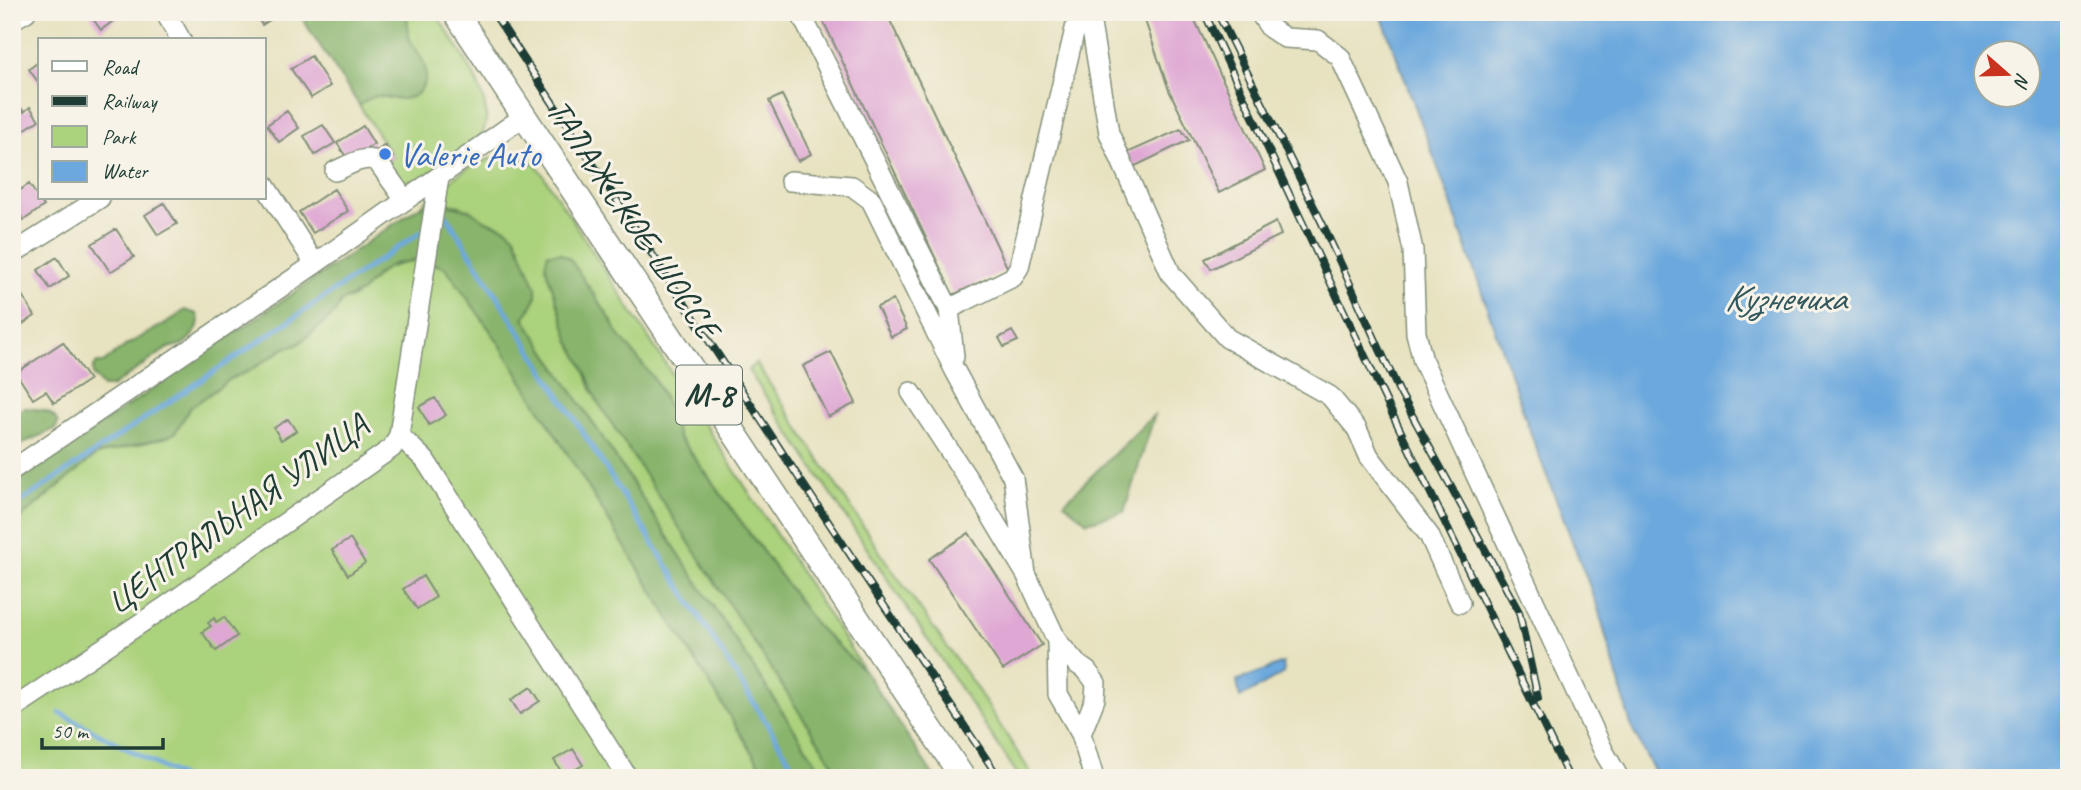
<svg xmlns="http://www.w3.org/2000/svg" width="2081" height="790" font-family="Caveat,sans-serif">
<style>
.green{fill:#abd27c;stroke:#658858;stroke-width:2}
.forest{fill:#88b46c;stroke:#547850;stroke-width:2}
.water{fill:#6ca8dd;stroke:#467288;stroke-width:2;fill-rule:evenodd}
.lines{fill:none;stroke-linecap:round;stroke-linejoin:round}
.stream{stroke:#6ca8dd;stroke-width:5}
.building{fill:#dfa7d4}
.minor-casing{stroke:#83907a;stroke-width:22}
.major-casing{stroke:#83907a;stroke-width:27}
.minor{stroke:#fff;stroke-width:19}
.major{stroke:#fff;stroke-width:24}
.rail-casing{stroke:#1f3d34;stroke-width:8}
.rail{stroke:#f7f3e8;stroke-width:5;stroke-dasharray:16;stroke-linecap:butt}
.shop-dot{fill:#3f7fe0;stroke:#f7f3e8;stroke-width:2.5}
.labels{text-anchor:middle;dominant-baseline:central;stroke-width:6;stroke-linejoin:round;paint-order:stroke}
.shield{fill:#f7f3e8;stroke:#60746a;stroke-width:2}
.shield-label{font-size:33px;font-weight:bold;fill:#1f3d34}
.shop-label{font-size:35px;fill:#366cbe;stroke:#f7f3e8;text-anchor:start}
.street-label{font-size:35px;fill:#1f3d34;stroke:#f7f3e8}
.water-label{font-size:37px;font-style:italic;fill:#32585e;stroke:#f7f3e8}
</style>
<rect width="100%" height="100%" fill="#f7f3e8"/>
<filter id="ink" filterUnits="userSpaceOnUse"><feTurbulence type="fractalNoise" baseFrequency=".0143" numOctaves="2"/><feDisplacementMap in="SourceGraphic" scale="14" xChannelSelector="R" yChannelSelector="G"/><feConvolveMatrix kernelMatrix="1 2 1 2 8 2 1 2 1" color-interpolation-filters="sRGB"/></filter>
<filter id="wash" filterUnits="userSpaceOnUse"><feTurbulence type="fractalNoise" baseFrequency=".00686" numOctaves="4" result="noise"/><feDisplacementMap in="SourceGraphic" scale="28" xChannelSelector="R" yChannelSelector="G"/><feGaussianBlur stdDeviation="1.57" result="paint"/><feColorMatrix in="noise" values="0 0 0 0 0 0 0 0 0 0 0 0 0 0 0 0 0 1.4 0 .05"/><feComposite in="paint" operator="in"/></filter>
<g filter="url(#wash)">
<rect width="100%" height="100%" fill="#e7e2c0"/>
<path class="green" d="M406,12H435C451,38 507,110 478,139C462,154 429,173 411,186L402,183L385,163L393,157L359,105C384,89 377,99 401,99C420,99 430,81 424,64C421,55 414,48 410,40C407,31 409,21 406,12Z
M512,154L536,164L866,673L816,625L686,446C671,432 671,409 661,391C650,370 632,354 618,334C613,326 610,318 604,311L570,342L583,366L591,389L842,778H826L524,318L531,309L532,279L527,270L520,246L506,228L486,221L460,206L440,202L419,207C451,180 468,160 512,154Z
M420,259L446,268L499,343L768,778H12V525L96,455L167,437L174,433L190,408L232,378L249,371L285,348L297,345L333,315L342,301L354,297L386,268Z
M756,363L886,561L975,686L1034,778H1020L748,370Z"/>
<path class="forest" d="M298,12H406C409,21 407,31 410,40C414,48 421,55 424,64C430,81 420,99 401,99C377,99 384,89 359,105Z
M440,202L470,210L486,221L506,228L515,236L536,287V298L524,318L826,778H768L499,343L446,268L420,259L394,264L379,273L361,292L342,301L333,315L297,345L285,348L249,371L232,378L190,408L175,433L167,437L96,455L12,525V485L419,207Z
M548,253H560L570,259L611,320L616,331L654,379L672,414L678,438L686,446L816,625L866,673L935,778H842L597,401L583,366L570,342L545,265Z
M185,310L197,314L199,321L197,329L189,339L183,344L168,348L111,387H103L93,375V368L97,363H103L128,344L170,321Z
M24,408C37,409 52,409 58,423L55,429L25,442L12,452V416Z
M1155,414L1124,512L1087,522L1064,503Z"/>
<path class="water" d="M1380,12H2069V778H1658L1632,729L1597,605L1536,448L1448,195ZM1986,52H2028V94H1986Z
M1283,663L1284,673L1240,698L1237,681Z"/>
<g class="lines">
<path class="stream" d="M438,220L446,215L801,778
M12,508L424,230
M60,713L182,778"/>
</g>
<g id="blocks">
<path class="building" d="M88,12H119L121,15L101,30Z
M254,12H282L262,25Z
M819,12H886L1008,269L953,295Z
M1142,12H1191L1265,170L1219,193L1169,90Z
M311,56L330,86L311,98L291,69Z
M40,61V85L29,69Z
M12,95L24,112L30,107L39,120L12,138Z
M782,95L811,154L798,161L769,101Z
M287,111L299,128L279,142L267,125Z
M323,125L335,143L315,155L304,136Z
M363,126L374,144L348,160L337,143Z
M1181,129L1189,140L1131,168L1127,153Z
M385,145L393,157L385,163L377,151Z
M29,184L44,206L24,220L12,203V196Z
M334,189L348,211L313,233L299,212Z
M164,203L177,224L158,235L145,215Z
M1276,222L1281,235L1211,269L1205,259Z
M116,229L134,257L110,272L92,244Z
M57,257L69,276L50,289L38,270Z
M20,292L35,316L15,329L12,324V297Z
M893,300L907,329L891,337L877,307Z
M1012,331L1018,341L1004,347L999,338Z
M63,342L89,380L54,403L46,391L33,399L16,373Z
M831,352L856,403L828,417L803,366Z
M435,398L446,415L429,425L419,407Z
M288,419L296,431L281,440L274,428Z
M969,533L1042,645L1003,670L929,559Z
M350,539L365,563L348,575L332,550Z
M423,576L436,597L417,609L403,589Z
M224,617L237,636L216,651L202,632L211,626L208,623L214,618L216,622Z
M531,687L540,701L520,714L511,700Z
M573,749L583,765L564,776L554,760Z"/>
</g>
</g>
<g filter="url(#ink)">
<use href="#blocks" fill-opacity="0" stroke="#83907a" stroke-width="2"/>
<g class="lines">
<g class="minor-casing">
<path id="minor" d="M165,12L181,40
M800,12L949,309L954,357
M1089,12L1109,133L1171,274L1227,338L1330,396L1357,429L1369,456L1429,535L1460,603
M1259,12L1270,28L1285,38L1318,40L1340,57L1398,182L1413,250L1416,333L1423,361L1604,752L1619,778
M12,20L26,12
M335,171C348,166 363,155 377,161L405,200
M790,181L852,186L871,200L954,369L1013,478L1026,574
M264,184L315,264
M12,254L100,198
M949,309L1013,277L1019,267L1079,12
M911,392L981,499L1026,574L1057,641L1058,694L1081,734L1094,778
M399,435L439,177
M12,470L315,264L523,117
M1057,641L1077,664L1087,671L1096,683L1095,699L1081,734
M12,709L162,609L392,448L399,435L425,460L628,778"/>
</g>
<g class="major-casing">
<path id="major" d="M455,12L963,778"/>
</g>
<use href="#minor" class="minor"/>
<use href="#major" class="major"/>
<g class="rail-casing">
<path id="rail" d="M493,12L803,484L999,778
M1204,12L1385,399L1569,778
M1217,12L1322,223L1399,391L1519,612L1538,698"/>
</g>
<use href="#rail" class="rail"/>
</g>
</g>
<circle class="shop-dot" cx="385" cy="154" r="7"/>
<g class="labels">
<rect class="shield" x="676" y="365.5" width="66" height="59" rx="5"/>
<g class="shield-label">
<text x="709" y="395">М-8</text>
</g>
<g class="shop-label">
<text x="399" y="154">Valerie Auto</text>
</g>
<g class="street-label">
<text transform="translate(633 219) rotate(56)">ТАЛАЖСКОЕ ШОССЕ</text>
<text transform="translate(237 514) rotate(-36)">ЦЕНТРАЛЬНАЯ УЛИЦА</text>
</g>
<g class="water-label">
<text x="1785" y="297">Кузнечиха</text>
</g>
</g>
<rect width="2081" height="790" fill="none" stroke="#f7f3e8" stroke-width="42"/>
<rect x="38" y="38" width="228" height="161" fill="#f7f3e8" stroke="#a1aaa0" stroke-width="2"/>
<rect x="52" y="61" width="35" height="10" fill="#ffffff" stroke="#a1aaa0" stroke-width="2"/>
<text x="102" y="74" font-size="21" fill="#1f3d34">Road</text>
<rect x="52" y="96" width="35" height="10" fill="#1f3d34" stroke="#a1aaa0" stroke-width="2"/>
<text x="102" y="108" font-size="21" fill="#1f3d34">Railway</text>
<rect x="52" y="126" width="35" height="21" fill="#abd27c" stroke="#a1aaa0" stroke-width="2"/>
<text x="102" y="144" font-size="21" fill="#1f3d34">Park</text>
<rect x="52" y="161" width="35" height="21" fill="#6ca8dd" stroke="#a1aaa0" stroke-width="2"/>
<text x="102" y="178" font-size="21" fill="#1f3d34">Water</text>
<g transform="translate(2007 74) rotate(110)"><circle r="33" fill="#f7f3e8" stroke="#a1aaa0" stroke-width="2"/>
<path d="M0-5L12 26L0 18L-12 26Z" fill="#c8321e"/>
<text y="-10" font-size="19" font-weight="bold" text-anchor="middle" fill="#1f3d34">N</text>
</g>
<path d="M42 738v10h121v-10" fill="none" stroke="#1f3d34" stroke-width="3.5"/>
<text x="52" y="738" font-size="21" fill="#1f3d34" stroke="#f7f3e8" stroke-width="5" paint-order="stroke">50 m</text>
</svg>
